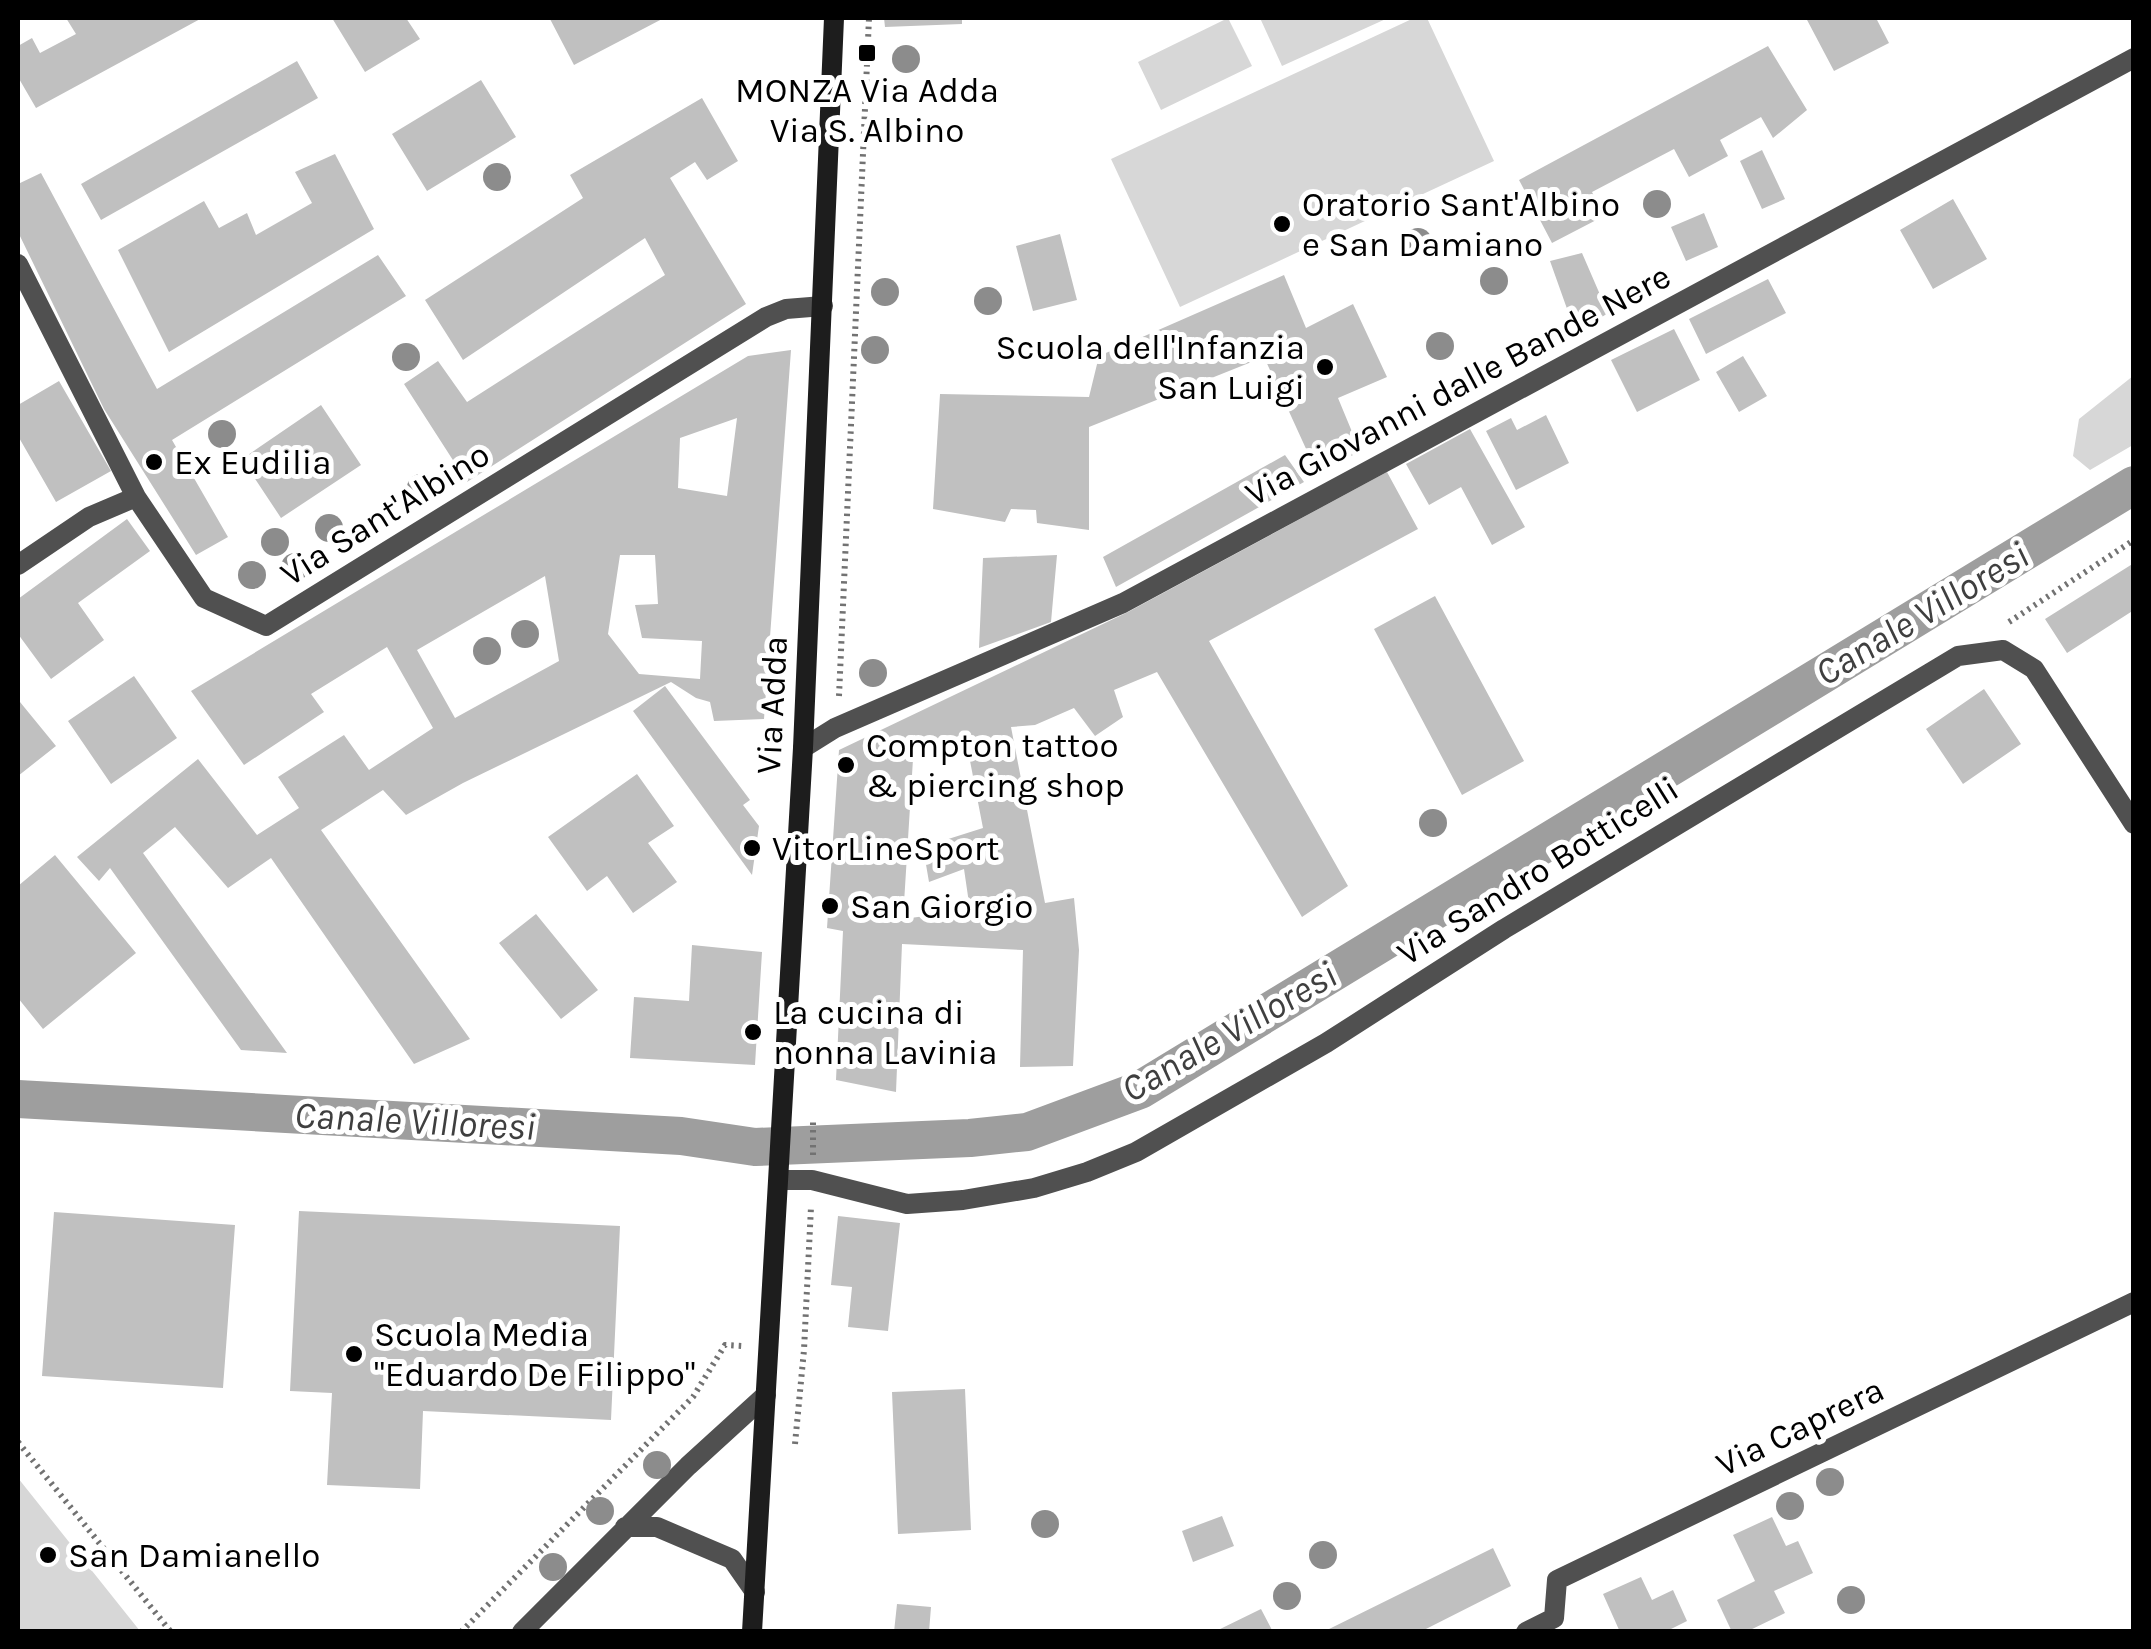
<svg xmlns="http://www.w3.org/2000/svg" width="2151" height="1649" font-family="Karla,sans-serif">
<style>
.green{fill:#d7d7d7}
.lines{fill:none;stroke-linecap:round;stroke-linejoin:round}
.canal{stroke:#9e9e9e;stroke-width:38}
.building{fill:#c0c0c0;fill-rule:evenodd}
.path{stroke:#727272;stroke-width:6;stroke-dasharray:2.5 5;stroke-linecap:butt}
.minor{stroke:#505050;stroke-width:20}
.secondary{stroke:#1d1d1d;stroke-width:20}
.tree{fill:#8c8c8c}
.poi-dot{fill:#000;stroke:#fff;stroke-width:4}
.labels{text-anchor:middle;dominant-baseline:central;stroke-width:10;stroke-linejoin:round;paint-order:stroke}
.poi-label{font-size:35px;fill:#000;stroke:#fff;text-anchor:start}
.street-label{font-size:35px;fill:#000;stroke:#fff}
.water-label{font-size:38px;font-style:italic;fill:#3f3f3f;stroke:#fff}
</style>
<rect width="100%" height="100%" fill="#fff"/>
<path class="green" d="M1228,18L1252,66L1161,110L1138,62Z
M1260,18H1388L1282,66Z
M1414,18H1427L1494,161L1180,307L1111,159Z
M2133,376V445L2090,470L2073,456L2079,419Z
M18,1478L140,1631H18Z"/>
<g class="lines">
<path class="canal" d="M18,1099L681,1136L755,1147L970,1138L1027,1132L1140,1090L2134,485"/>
</g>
<path class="building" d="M66,18H202L36,108L18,77V46L32,38L40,53L76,34Z
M332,18H406L420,39L365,72Z
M553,18H664L574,65L550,19Z
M884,18H962V24L885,27Z
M1806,18H1876L1889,43L1834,71Z
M1768,46L1807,110L1773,138L1761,117L1720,140L1728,156L1689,177L1674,149L1592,192L1604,216L1552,243L1519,180Z
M297,61L318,98L101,220L81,184Z
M481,80L516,137L427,191L392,134Z
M702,98L738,161L707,180L695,162L670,178L746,304L467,482L404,384L438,361L467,402L665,275L645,238L463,360L425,300L583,198L570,175Z
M1762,150L1785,199L1762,209L1740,161Z
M335,154L374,229L169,352L118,250L204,201L219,228L247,213L256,235L312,203L295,172Z
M41,173L157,389L378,255L406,296L172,440L228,537L196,555L104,409L18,232V184Z
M1953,199L1987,259L1933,289L1900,230Z
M1704,213L1718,247L1686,261L1671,227Z
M1060,234L1077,300L1033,311L1016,246Z
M1582,253L1608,313L1576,334L1550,261Z
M1284,275L1306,328L1353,304L1387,377L1338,398L1360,451L1318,475L1264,357L1089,427V530L1037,523L1036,510L1011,509L1005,522L933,509L940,394L1089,397L1099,356Z
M1768,279L1786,313L1706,354L1689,319Z
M1674,329L1700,380L1637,412L1611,360Z
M791,350L764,719L714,721L710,702L696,698L671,682L463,783L406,815L383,790L321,830L470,1039L414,1064L271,858L228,888L175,827L143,853L287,1053L241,1050L110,868L99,881L77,857L198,759L257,835L299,808L278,777L344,735L369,770L433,728L387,647L311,694L324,712L244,765L191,691L748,356ZM737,418L727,496L678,488L680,438ZM620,555H655L658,604L635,605L642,638L702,641L700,679L639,674L608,634ZM545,576L559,661L455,718L417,650Z
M1743,356L1767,396L1739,412L1716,372Z
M59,381L111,471L56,502L18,436V405Z
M321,405L361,465L281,518L242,459Z
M1546,415L1569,463L1516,490L1486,431L1511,418L1517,430Z
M1470,429L1525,527L1492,545L1461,487L1429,505L1406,464Z
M1285,455L1304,482L1116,587L1103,557Z
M1387,472L1418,529L1209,641L1348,886L1302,917L1157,672L1114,690L1123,717L1095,736L1074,708L1035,725L1011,727L1045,903L1074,898L1079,950L1073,1066L1020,1067L1023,950L902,944L896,1092L836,1080L843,931L827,928L839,750L1128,612ZM965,735L983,828L923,847L929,882L964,869L970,910L903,919L913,759Z
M127,519L150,551L78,603L104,640L51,679L18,634V599Z
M1057,555L1051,622L979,648L983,558Z
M2134,563V610L2067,653L2045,619Z
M1435,596L1524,761L1462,795L1374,629Z
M134,676L177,738L111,784L68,721Z
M665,686L750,800L743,805L759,826L752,875L633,711Z
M1984,689L2021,744L1963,784L1926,729Z
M20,702L56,746L18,776V704Z
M637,774L674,826L648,843L677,882L633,913L607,876L587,891L548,837Z
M55,855L136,953L43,1029L18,998V886Z
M536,914L598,990L561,1019L499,943Z
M692,945L762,952L755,1065L630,1058L634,997L689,1001Z
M299,1211L620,1226L611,1420L423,1411L420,1489L327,1485L332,1393L290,1391Z
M54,1212L235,1225L223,1388L42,1376Z
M838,1216L900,1223L888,1331L848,1327L852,1287L831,1285Z
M965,1389L971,1530L898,1534L892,1392Z
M1222,1516L1234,1546L1193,1562L1182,1531Z
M1772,1517L1786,1546L1798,1541L1813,1573L1774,1591L1785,1613L1746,1632H1732L1717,1600L1755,1581L1733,1535Z
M1493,1548L1511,1586L1420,1632H1323Z
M1641,1577L1652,1600L1673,1590L1687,1621L1665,1632H1620L1603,1594Z
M897,1604L931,1607L929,1632H894Z
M1261,1609L1273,1632H1214Z"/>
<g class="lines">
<path class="path" d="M2009,622L2134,540
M839,696L869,18
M813,1155V1122
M18,1442L171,1632
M795,1444L804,1350L811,1207
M461,1632L693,1397L725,1345L742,1346"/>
<path class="minor" d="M18,264L136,497L204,598L266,626L766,317L786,309L823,306
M18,565L89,517L136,497
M803,748L835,728L1123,603L2134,58
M780,1180H812L907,1204L963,1200L1034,1188L1087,1172L1136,1152L1326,1043L1504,929L1958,656L2003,650L2034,669L2134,824
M625,1527H657L732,1559L755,1592
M522,1632L688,1466L766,1395
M1526,1632L1554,1618L1557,1580L2134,1302"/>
<path class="secondary" d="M752,1632L803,748L834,18"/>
</g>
<g class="tree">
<circle cx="906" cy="59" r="14"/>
<circle cx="497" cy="177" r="14"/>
<circle cx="1657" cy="204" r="14"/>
<circle cx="1418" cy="242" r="14"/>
<circle cx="1494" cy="281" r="14"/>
<circle cx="885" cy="292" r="14"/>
<circle cx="988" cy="301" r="14"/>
<circle cx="1440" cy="346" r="14"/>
<circle cx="875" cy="350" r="14"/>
<circle cx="406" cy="357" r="14"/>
<circle cx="222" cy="434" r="14"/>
<circle cx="421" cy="488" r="14"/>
<circle cx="329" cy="528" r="14"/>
<circle cx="275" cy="542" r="14"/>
<circle cx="295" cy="567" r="14"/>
<circle cx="252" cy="575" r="14"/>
<circle cx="525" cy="634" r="14"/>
<circle cx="487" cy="651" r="14"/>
<circle cx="873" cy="673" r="14"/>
<circle cx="1433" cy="823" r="14"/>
<circle cx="657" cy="1465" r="14"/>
<circle cx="1830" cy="1482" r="14"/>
<circle cx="1790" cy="1506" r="14"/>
<circle cx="600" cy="1511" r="14"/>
<circle cx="1045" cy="1524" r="14"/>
<circle cx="1323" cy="1555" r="14"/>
<circle cx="553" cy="1567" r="14"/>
<circle cx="1287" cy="1596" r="14"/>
<circle cx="1851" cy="1600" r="14"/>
</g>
<g class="poi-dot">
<rect x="857" y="43" width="20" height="20" rx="5"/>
<circle cx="1282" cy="224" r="10"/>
<circle cx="1325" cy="367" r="10"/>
<circle cx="154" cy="462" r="10"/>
<circle cx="846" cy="765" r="10"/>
<circle cx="752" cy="848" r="10"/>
<circle cx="830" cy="906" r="10"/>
<circle cx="753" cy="1032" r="10"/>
<circle cx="354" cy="1354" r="10"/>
<circle cx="48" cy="1555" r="10"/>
</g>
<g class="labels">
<g class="poi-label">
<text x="867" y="90" text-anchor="middle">MONZA Via Adda<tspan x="867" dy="40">Via S. Albino</tspan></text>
<text x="1302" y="204">Oratorio Sant'Albino<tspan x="1302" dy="40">e San Damiano</tspan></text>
<text x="1305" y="347" text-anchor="end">Scuola dell'Infanzia<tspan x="1305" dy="40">San Luigi</tspan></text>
<text x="174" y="462">Ex Eudilia</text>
<text x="866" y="745">Compton tattoo<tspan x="866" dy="40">&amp; piercing shop</tspan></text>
<text x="772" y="848">VitorLineSport</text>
<text x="850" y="906">San Giorgio</text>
<text x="773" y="1012">La cucina di<tspan x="773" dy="40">nonna Lavinia</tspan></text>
<text x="374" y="1334">Scuola Media<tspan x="374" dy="40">"Eduardo De Filippo"</tspan></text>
<text x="68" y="1555">San Damianello</text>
</g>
<g class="street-label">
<text transform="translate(1458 385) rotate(-28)">Via Giovanni dalle Bande Nere</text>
<text transform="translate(385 514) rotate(-32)">Via Sant'Albino</text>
<text transform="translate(772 705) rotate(-87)">Via Adda</text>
<text transform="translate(1538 871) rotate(-32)">Via Sandro Botticelli</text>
<text transform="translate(1800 1427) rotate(-26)">Via Caprera</text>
</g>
<g class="water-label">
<text transform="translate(1922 614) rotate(-31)">Canale Villoresi</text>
<text transform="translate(1229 1032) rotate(-30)">Canale Villoresi</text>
<text transform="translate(415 1121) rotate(3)">Canale Villoresi</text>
</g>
</g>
<rect width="2151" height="1649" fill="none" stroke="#000000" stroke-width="40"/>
</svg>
